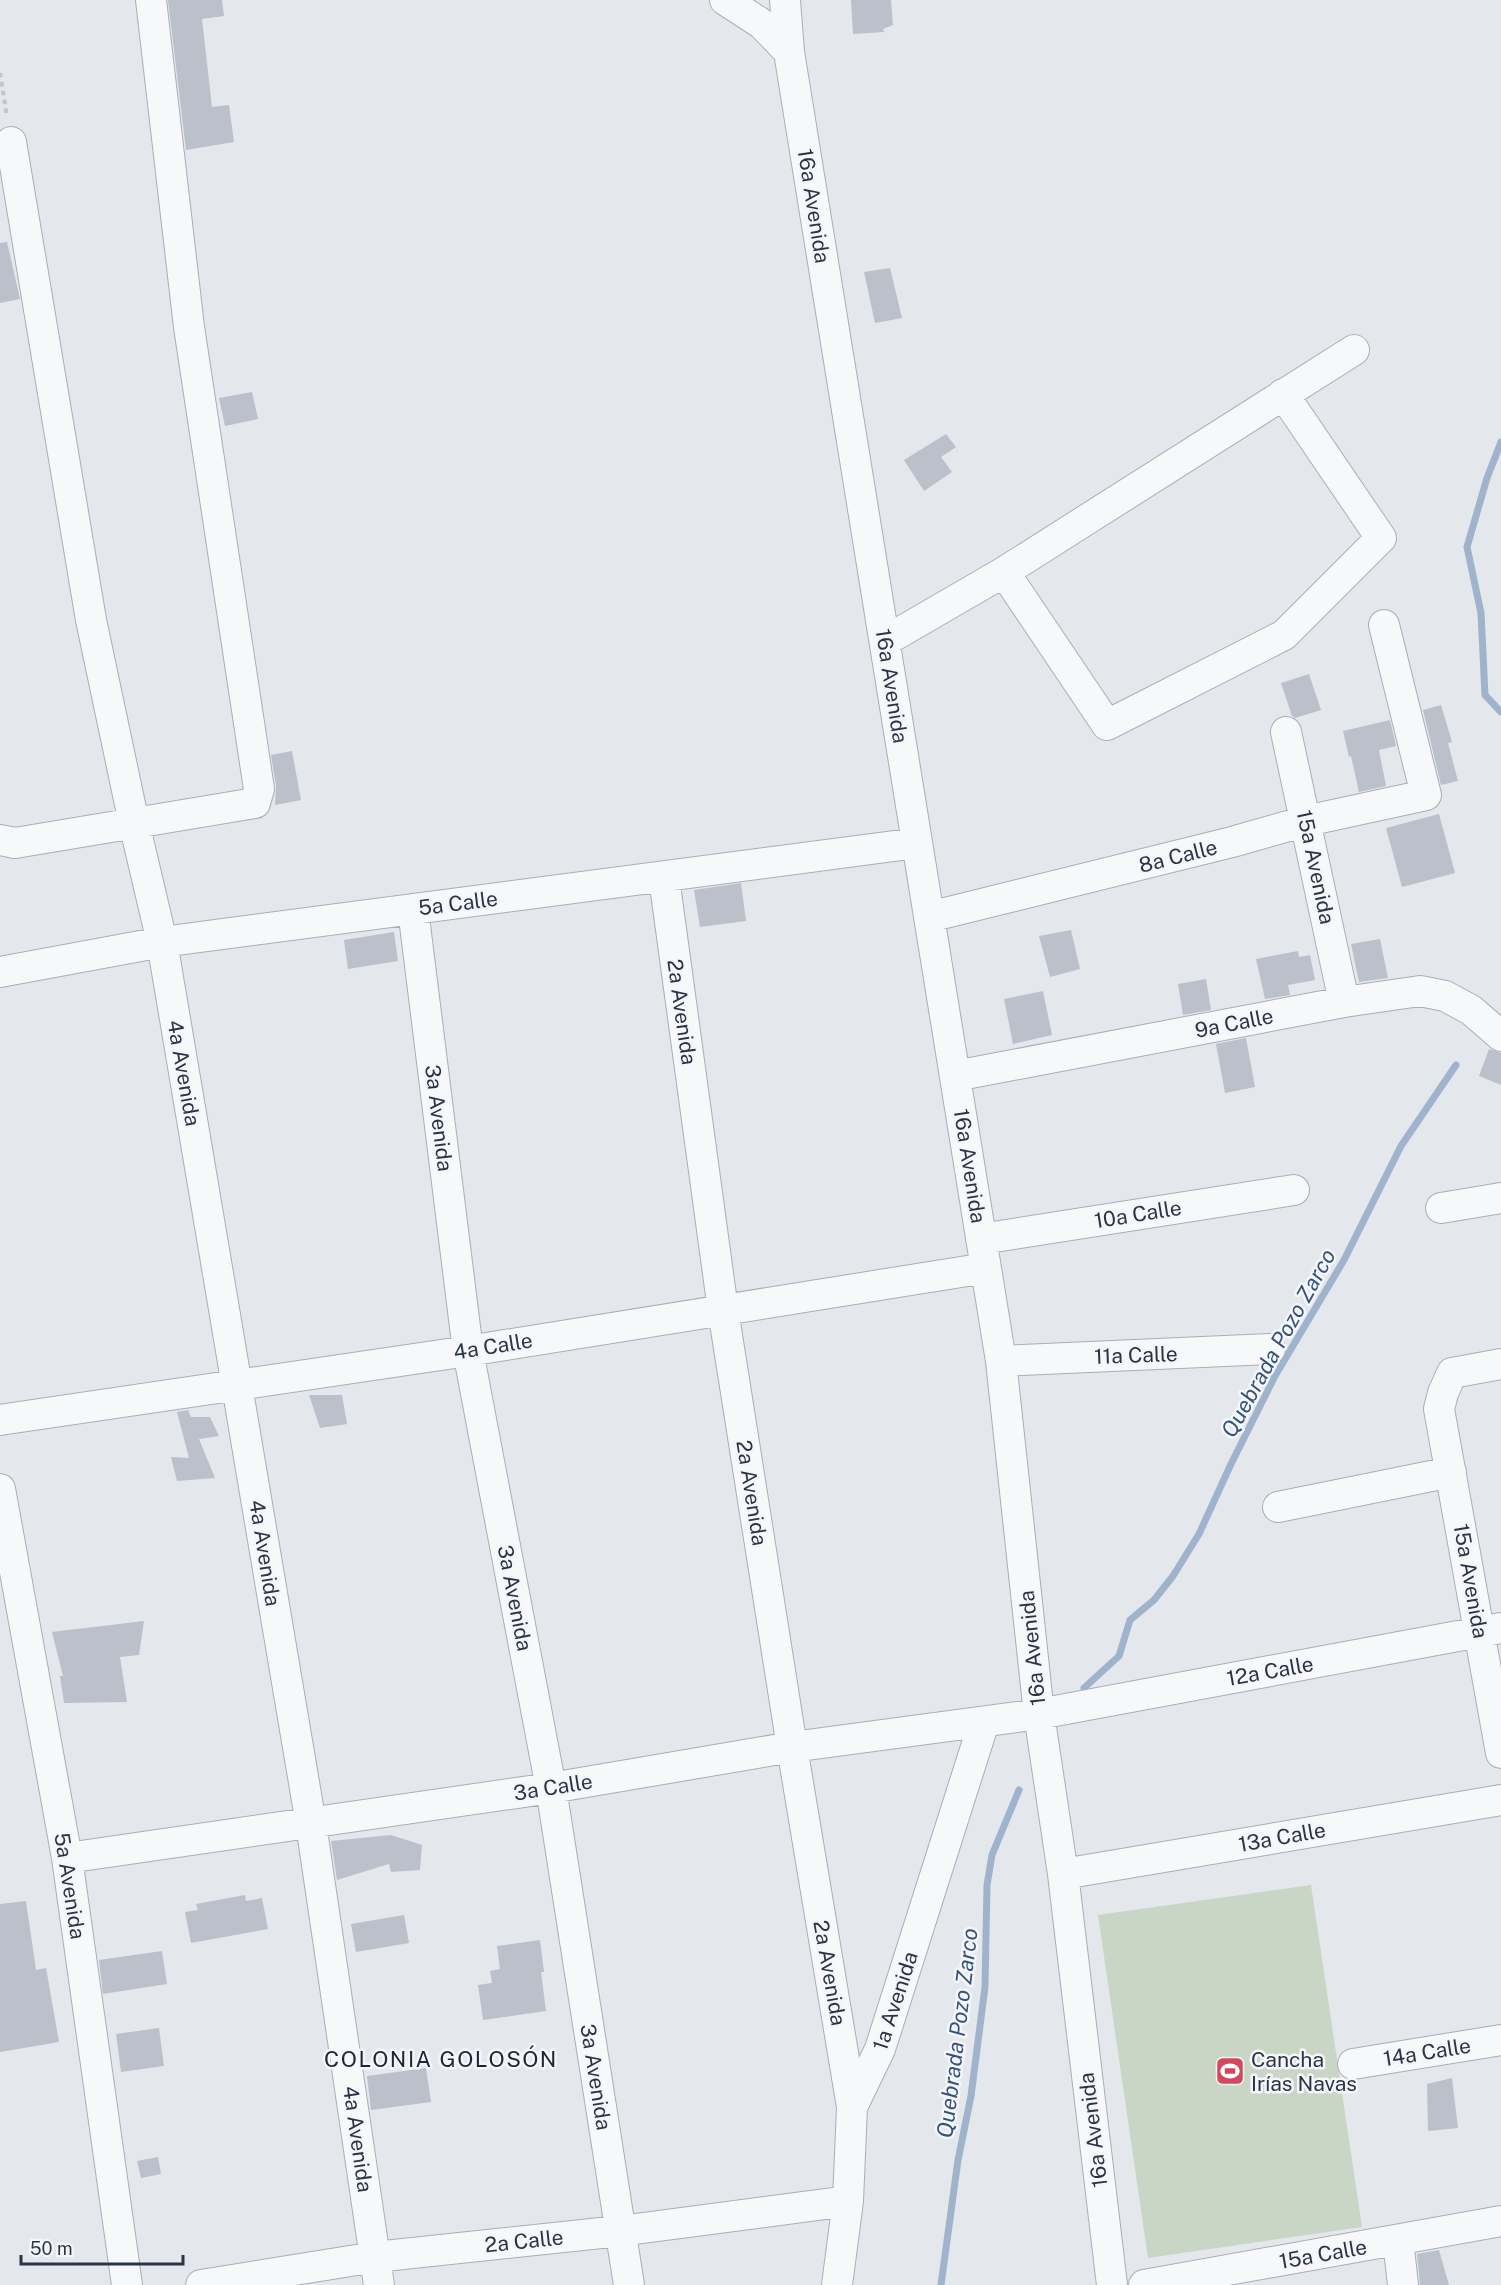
<svg xmlns="http://www.w3.org/2000/svg" width="1501" height="2285" font-family="'Public Sans',sans-serif">
<style>
.green{fill:#c9d6c5}
.lines{fill:none;stroke-linecap:round;stroke-linejoin:round}
.stream{stroke:#9fb4cc;stroke-width:7}
.building{fill:#bbc0ca}
.minor-casing{stroke:#a9aeb7;stroke-width:32}
.path{stroke:#c2c5cb;stroke-width:4;stroke-dasharray:4.5 4.5;stroke-linecap:butt}
.minor{stroke:#f7f8fa;stroke-width:30}
.labels{text-anchor:middle;dominant-baseline:central;stroke-width:5;stroke-linejoin:round;paint-order:stroke}
.street-label{font-size:21px;fill:#2b3445;stroke:#f4f6f9}
.poi-label{font-size:21px;fill:#2b3445;stroke:#f4f6f9;text-anchor:start}
.water-label{font-size:22px;font-style:italic;fill:#34527a;stroke:#f4f6f9}
.neighbourhood-label{font-size:22px;letter-spacing:1.5px;fill:#1d2536;stroke:#f4f6f9}
</style>
<rect width="100%" height="100%" fill="#e4e7ec"/>
<path class="green" d="M1311,1885L1362,2227L1148,2258L1098,1915Z"/>
<g class="lines">
<path class="stream" d="M1501,442L1487,478L1467,547L1481,613L1485,695L1501,712
M1084,1688L1119,1656L1130,1620L1154,1600L1173,1576L1199,1534L1231,1464L1275,1376L1344,1260L1401,1146L1456,1065
M941,2285L958,2160L971,2096L985,1987L987,1885L992,1855L1019,1790"/>
</g>
<path class="building" d="M168,0H222L224,16L202,19L212,107L229,105L234,142L186,150Z
M851,0H891L893,25L883,29L884,32L853,34Z
M7,242L20,299L0,303V243Z
M890,268L902,318L875,323L864,272Z
M252,392L258,419L225,426L219,398Z
M946,434L956,447L941,457L952,472L924,491L904,460Z
M1309,674L1321,710L1295,718L1292,716L1281,683Z
M1441,705L1452,742L1448,743L1458,781L1441,785L1423,710Z
M1390,720L1396,746L1379,750L1386,786L1359,792L1351,756L1349,757L1343,731Z
M292,751L301,800L275,805L276,786L271,755Z
M1439,814L1455,873L1402,887L1386,828Z
M741,883L746,921L700,927L694,890Z
M1071,930L1080,969L1050,977L1039,936Z
M394,932L398,961L348,969L344,940Z
M1380,939L1388,978L1359,982L1351,944Z
M1298,951L1299,957L1310,955L1315,980L1288,985L1290,995L1265,999L1256,959Z
M1206,979L1211,1010L1183,1015L1178,984Z
M1043,991L1052,1035L1013,1044L1004,999Z
M1246,1038L1255,1087L1225,1093L1216,1044Z
M1489,1049L1501,1053V1085L1479,1076Z
M309,1395H342L347,1424L320,1428Z
M188,1410L191,1417H210L219,1436L199,1439L215,1478L177,1481L171,1457L189,1458L177,1412Z
M144,1621L139,1655L120,1657L127,1702L64,1703L60,1676H63L52,1632Z
M391,1835L422,1845L420,1870L391,1872L389,1864L337,1880L331,1841Z
M245,1895L246,1901L262,1898L268,1929L191,1943L185,1912L198,1910L196,1904Z
M26,1901L36,1970L46,1968L59,2042L0,2052V1904Z
M404,1915L409,1943L356,1952L351,1924Z
M540,1940L544,1972H541L546,2011L483,2020L478,1985L492,1983L490,1971L500,1969L497,1946Z
M162,1951L167,1984L103,1994L99,1960Z
M159,2028L164,2066L121,2072L116,2034Z
M426,2068L431,2102L371,2110L367,2076Z
M1452,2078L1458,2128L1428,2131L1427,2084Z
M158,2157L161,2174L141,2178L137,2161Z
M1439,2250L1449,2285H1420L1417,2254Z"/>
<g class="lines">
<g class="minor-casing">
<path id="minor" d="M725,0L762,24L789,52
M785,0L789,52L1001,1361L1039,1714L1063,1874L1112,2285
M11,142L91,620L134,823L162,942L311,1824L379,2285
M1004,572L1107,725L1284,635L1381,538L1283,394
M885,641L1004,572L1354,350
M1286,732L1344,1002
M0,840L15,843L255,803L259,789L189,327L151,0
M664,878L723,1310L792,1747L852,2107
M413,909L468,1351L551,1788L629,2285
M929,917L1232,842L1306,821L1426,795L1384,625
M0,972L162,942L917,843
M955,1076L1344,1002L1420,991L1445,996L1471,1010L1501,1036
M1441,1208L1501,1198
M981,1239L1294,1190
M1001,1361L1270,1349
M1501,1364L1452,1373L1443,1393L1439,1409L1501,1753
M0,1420L468,1351L986,1268
M0,1489L67,1858L127,2285
M1278,1507L1451,1472
M67,1858L551,1788L792,1747L1039,1714L1501,1628
M1063,1874L1501,1800
M1353,2064L1501,2040
M1398,2240L1403,2285
M201,2285L375,2257L620,2231L848,2201
M837,2285L848,2201L852,2107L880,2049L984,1722
M1144,2285L1501,2221"/>
</g>
<path class="path" d="M0,73L7,117"/>
<use href="#minor" class="minor"/>
</g>
<defs>
<g id="stadium-square" transform="scale(1.5)"><rect x="-9" y="-9" width="18" height="18" rx="4" fill="#d1495b" stroke="#f4f6f9"/><path d="M0-5a6.5 5 0 1 0 0 10a6.5 5 0 1 0 0-10ZM-3.5-1.8h7v3.6h-7Z" fill="#fff"/></g>
</defs>
<g fill-rule="evenodd">
<use href="#stadium-square" x="1230" y="2071"/>
</g>
<g class="labels">
<g class="street-label">
<text transform="translate(814 206) rotate(81)">16a Avenida</text>
<text transform="translate(892 686) rotate(81)">16a Avenida</text>
<text transform="translate(1178 856) rotate(-14)">8a Calle</text>
<text transform="translate(1316 867) rotate(78)">15a Avenida</text>
<text transform="translate(458 903) rotate(-7)">5a Calle</text>
<text transform="translate(682 1012) rotate(82)">2a Avenida</text>
<text transform="translate(1234 1023) rotate(-11)">9a Calle</text>
<text transform="translate(184 1073) rotate(80)">4a Avenida</text>
<text transform="translate(439 1118) rotate(83)">3a Avenida</text>
<text transform="translate(970 1166) rotate(81)">16a Avenida</text>
<text transform="translate(1138 1214) rotate(-9)">10a Calle</text>
<text transform="translate(493 1346) rotate(-9)">4a Calle</text>
<text transform="translate(1136 1355) rotate(-2)">11a Calle</text>
<text transform="translate(752 1493) rotate(81)">2a Avenida</text>
<text transform="translate(265 1553) rotate(81)">4a Avenida</text>
<text transform="translate(1471 1581) rotate(80)">15a Avenida</text>
<text transform="translate(515 1598) rotate(79)">3a Avenida</text>
<text transform="translate(1032 1648) rotate(-96)">16a Avenida</text>
<text transform="translate(1270 1671) rotate(-10)">12a Calle</text>
<text transform="translate(553 1787) rotate(-9)">3a Calle</text>
<text transform="translate(1282 1837) rotate(-10)">13a Calle</text>
<text transform="translate(70 1886) rotate(81)">5a Avenida</text>
<text transform="translate(830 1973) rotate(80)">2a Avenida</text>
<text transform="translate(895 2001) rotate(-72)">1a Avenida</text>
<text transform="translate(1427 2052) rotate(-9)">14a Calle</text>
<text transform="translate(596 2077) rotate(81)">3a Avenida</text>
<text transform="translate(1093 2130) rotate(-97)">16a Avenida</text>
<text transform="translate(358 2139) rotate(82)">4a Avenida</text>
<text transform="translate(524 2241) rotate(-6)">2a Calle</text>
<text transform="translate(1323 2254) rotate(-10)">15a Calle</text>
</g>
<g class="poi-label">
<text x="1251" y="2059">Cancha<tspan x="1251" dy="24">Irías Navas</tspan></text>
</g>
<g class="water-label">
<text transform="translate(1278 1343) rotate(-61)">Quebrada Pozo Zarco</text>
<text transform="translate(957 2033) rotate(-83)">Quebrada Pozo Zarco</text>
</g>
<g class="neighbourhood-label">
<text x="441" y="2059">COLONIA GOLOSÓN</text>
</g>
</g>
<path d="M21 2255v9h162v-9" fill="none" stroke="#2b3445" stroke-width="3"/>
<text x="30" y="2255" font-size="18" fill="#2b3445" stroke="#f4f6f9" stroke-width="4.5" paint-order="stroke">50 m</text>
</svg>
